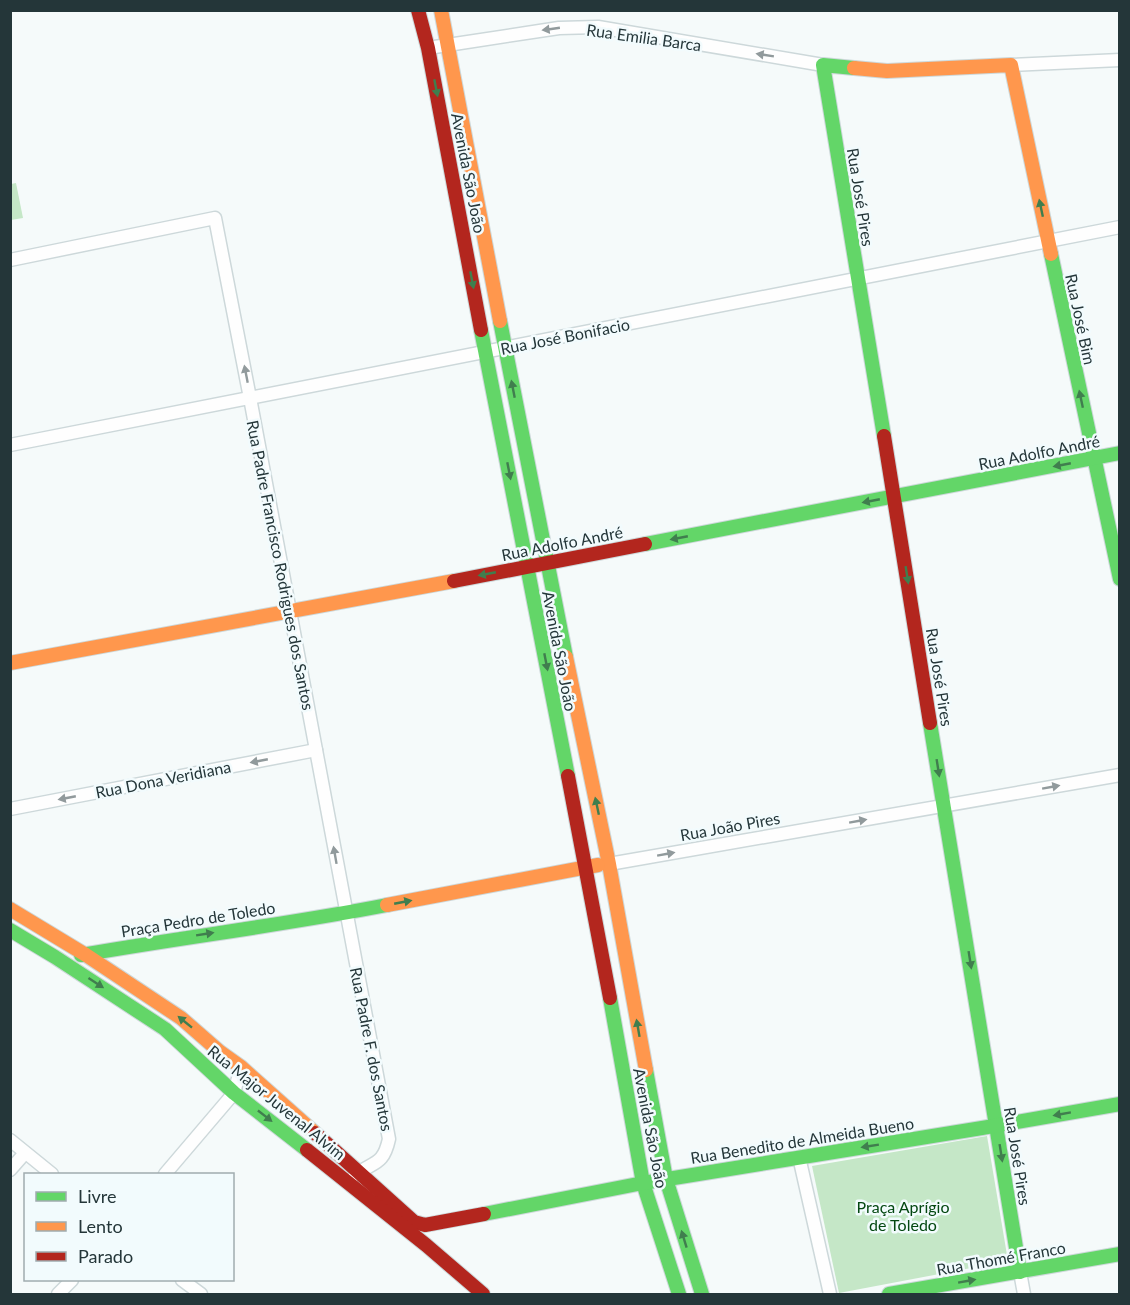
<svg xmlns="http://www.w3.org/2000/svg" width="1130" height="1305" font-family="Lato,sans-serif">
<rect width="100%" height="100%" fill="#f5fafa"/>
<g fill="#c5e7c7">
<path d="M16 183 23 218 11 220V184Z"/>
<path d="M987 1136 1008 1261 839 1293 812 1166Z"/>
</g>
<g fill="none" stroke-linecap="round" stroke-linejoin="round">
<defs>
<g id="street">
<path d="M428 48 559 28 598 27 823 65"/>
<path d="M1011 65 1120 60"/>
<path d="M10 260 215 218 250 398 389 1139C383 1166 374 1161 355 1175"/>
<path d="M10 445 1120 227"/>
<path d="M10 809 316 750"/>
<path d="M609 864 1120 775"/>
<path d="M10 1140 52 1174"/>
<path d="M799 1157 830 1294"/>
<path d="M10 1170 25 1153"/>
<path d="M165 1174 234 1093 241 1067"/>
<path d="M1020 1272 1024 1294"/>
<path d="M182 1280 201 1294"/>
<path d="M58 1294 72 1280"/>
</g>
<g id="fast">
<path d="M854 68 823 65 884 436"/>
<path d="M1051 254 1120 579"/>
<path d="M500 321 566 657"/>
<path d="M481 330 568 776"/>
<path d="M645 544 1120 453"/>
<path d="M930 723 1020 1272"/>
<path d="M10 930 55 957 165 1029 234 1093 307 1150"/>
<path d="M81 955C183 937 285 925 387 905"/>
<path d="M610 998 643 1183 679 1294"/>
<path d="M646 1070 666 1179 702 1294"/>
<path d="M484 1214 643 1183 982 1128 1120 1104"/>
<path d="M889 1294 1120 1254"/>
</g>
<g id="slow">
<path d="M441 10 500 321"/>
<path d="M854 68 887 71 1011 65 1051 254"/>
<path d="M566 657 609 864 646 1070"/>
<path d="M10 663 454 581"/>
<path d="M387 905 598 865"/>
<path d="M10 909 86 955 181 1018 220 1052 241 1067 315 1133"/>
</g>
<g id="jam">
<path d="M418 10 428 48 481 330"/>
<path d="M884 436 930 723"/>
<path d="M454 581 645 544"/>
<path d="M568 776 610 998"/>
<path d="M315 1133 414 1222 425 1225 484 1214"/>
<path d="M307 1150 426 1245 483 1294"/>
</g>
</defs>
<use href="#street" stroke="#cdd8da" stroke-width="15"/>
<use href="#fast" stroke="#cdd8da" stroke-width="16"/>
<use href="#slow" stroke="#cdd8da" stroke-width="16"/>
<use href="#jam" stroke="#cdd8da" stroke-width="16"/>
<use href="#street" stroke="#fefefe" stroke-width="12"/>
<use href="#fast" stroke="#63d668" stroke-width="14"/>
<use href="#slow" stroke="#ff974d" stroke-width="14"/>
<use href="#jam" stroke="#b3261e" stroke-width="14"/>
</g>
<defs><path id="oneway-solid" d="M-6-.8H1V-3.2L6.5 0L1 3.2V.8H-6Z" transform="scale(1.5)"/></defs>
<g fill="#919a9c">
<use href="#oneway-solid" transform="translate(551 29) rotate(172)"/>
<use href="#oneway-solid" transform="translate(765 55) rotate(-171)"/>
<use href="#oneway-solid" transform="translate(246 374) rotate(-101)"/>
<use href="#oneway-solid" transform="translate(259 761) rotate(169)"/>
<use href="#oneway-solid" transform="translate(1051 787) rotate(-10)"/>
<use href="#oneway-solid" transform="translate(67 798) rotate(169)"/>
<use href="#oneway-solid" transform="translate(858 821) rotate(-10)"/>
<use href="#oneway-solid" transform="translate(666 854) rotate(-10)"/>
<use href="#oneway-solid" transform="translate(335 855) rotate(-100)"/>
</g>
<g fill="#407e4e">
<use href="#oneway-solid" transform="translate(436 88) rotate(79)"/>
<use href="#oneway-solid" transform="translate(1041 208) rotate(-102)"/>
<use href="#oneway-solid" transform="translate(472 280) rotate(79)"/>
<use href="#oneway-solid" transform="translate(513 389) rotate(-101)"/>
<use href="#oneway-solid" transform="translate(1081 399) rotate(-102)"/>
<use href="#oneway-solid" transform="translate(1062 465) rotate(169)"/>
<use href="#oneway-solid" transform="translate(509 471) rotate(79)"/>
<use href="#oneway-solid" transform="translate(871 501) rotate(169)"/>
<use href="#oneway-solid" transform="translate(679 538) rotate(169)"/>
<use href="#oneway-solid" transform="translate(487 574) rotate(169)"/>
<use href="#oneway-solid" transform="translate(907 575) rotate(81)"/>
<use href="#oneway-solid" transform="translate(546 662) rotate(79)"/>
<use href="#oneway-solid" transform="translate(938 768) rotate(81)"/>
<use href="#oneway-solid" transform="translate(597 806) rotate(-102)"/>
<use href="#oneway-solid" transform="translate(403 902) rotate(-11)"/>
<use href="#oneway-solid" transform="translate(205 934) rotate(-9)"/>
<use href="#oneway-solid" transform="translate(970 960) rotate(81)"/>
<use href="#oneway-solid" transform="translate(96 983) rotate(33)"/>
<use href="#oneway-solid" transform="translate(185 1022) rotate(-141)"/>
<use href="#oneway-solid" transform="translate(638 1028) rotate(-100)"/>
<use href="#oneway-solid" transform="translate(1062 1114) rotate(170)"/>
<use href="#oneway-solid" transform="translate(265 1116) rotate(38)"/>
<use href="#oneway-solid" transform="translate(870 1146) rotate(171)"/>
<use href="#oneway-solid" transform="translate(1001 1153) rotate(81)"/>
<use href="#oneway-solid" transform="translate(684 1239) rotate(-107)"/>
<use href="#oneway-solid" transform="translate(967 1281) rotate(-10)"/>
</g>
<g text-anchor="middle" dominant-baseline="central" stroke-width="5" stroke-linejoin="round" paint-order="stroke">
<g font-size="16" fill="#243639" stroke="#f2fbfd">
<text transform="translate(644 37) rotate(8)">Rua Emilia Barca</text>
<text transform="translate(469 173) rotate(79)">Avenida São João</text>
<text transform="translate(861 197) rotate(81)">Rua José Pires</text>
<text transform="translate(1081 319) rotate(78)">Rua José Bim</text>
<text transform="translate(565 336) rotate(-11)">Rua José Bonifacio</text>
<text transform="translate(1039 452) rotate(-11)">Rua Adolfo André</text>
<text transform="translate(562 543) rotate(-11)">Rua Adolfo André</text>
<text transform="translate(281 565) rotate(79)">Rua Padre Francisco Rodrigues dos Santos</text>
<text transform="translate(560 651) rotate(79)">Avenida São João</text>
<text transform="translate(940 677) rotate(81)">Rua José Pires</text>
<text transform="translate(163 779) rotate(-11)">Rua Dona Veridiana</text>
<text transform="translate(730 826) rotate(-10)">Rua João Pires</text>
<text transform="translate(198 919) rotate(-9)">Praça Pedro de Toledo</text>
<text transform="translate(372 1049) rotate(79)">Rua Padre F. dos Santos</text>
<text transform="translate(277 1102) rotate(39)">Rua Major Juvenal Alvim</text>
<text transform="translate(651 1128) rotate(79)">Avenida São João</text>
<text transform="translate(802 1140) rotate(-9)">Rua Benedito de Almeida Bueno</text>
<text transform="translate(1018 1156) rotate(81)">Rua José Pires</text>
<text transform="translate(1001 1258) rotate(-10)">Rua Thomé Franco</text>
</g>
<g font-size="16" fill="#044811" stroke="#f2fbfd">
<text x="903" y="1206">Praça Aprígio<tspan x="903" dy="18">de Toledo</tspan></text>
</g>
</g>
<rect width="1130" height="1305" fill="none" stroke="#243639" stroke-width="24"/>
<rect x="24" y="1173" width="210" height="108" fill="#f2fbfd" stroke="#a0acaf" stroke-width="1.5"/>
<rect x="36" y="1192" width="30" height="9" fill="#63d668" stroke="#a0acaf" stroke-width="1.5"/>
<text x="78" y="1203" font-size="18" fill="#243639">Livre</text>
<rect x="36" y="1222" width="30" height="9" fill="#ff974d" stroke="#a0acaf" stroke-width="1.5"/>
<text x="78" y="1233" font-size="18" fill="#243639">Lento</text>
<rect x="36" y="1252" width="30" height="9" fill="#b3261e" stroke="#a0acaf" stroke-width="1.5"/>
<text x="78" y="1263" font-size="18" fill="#243639">Parado</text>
</svg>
